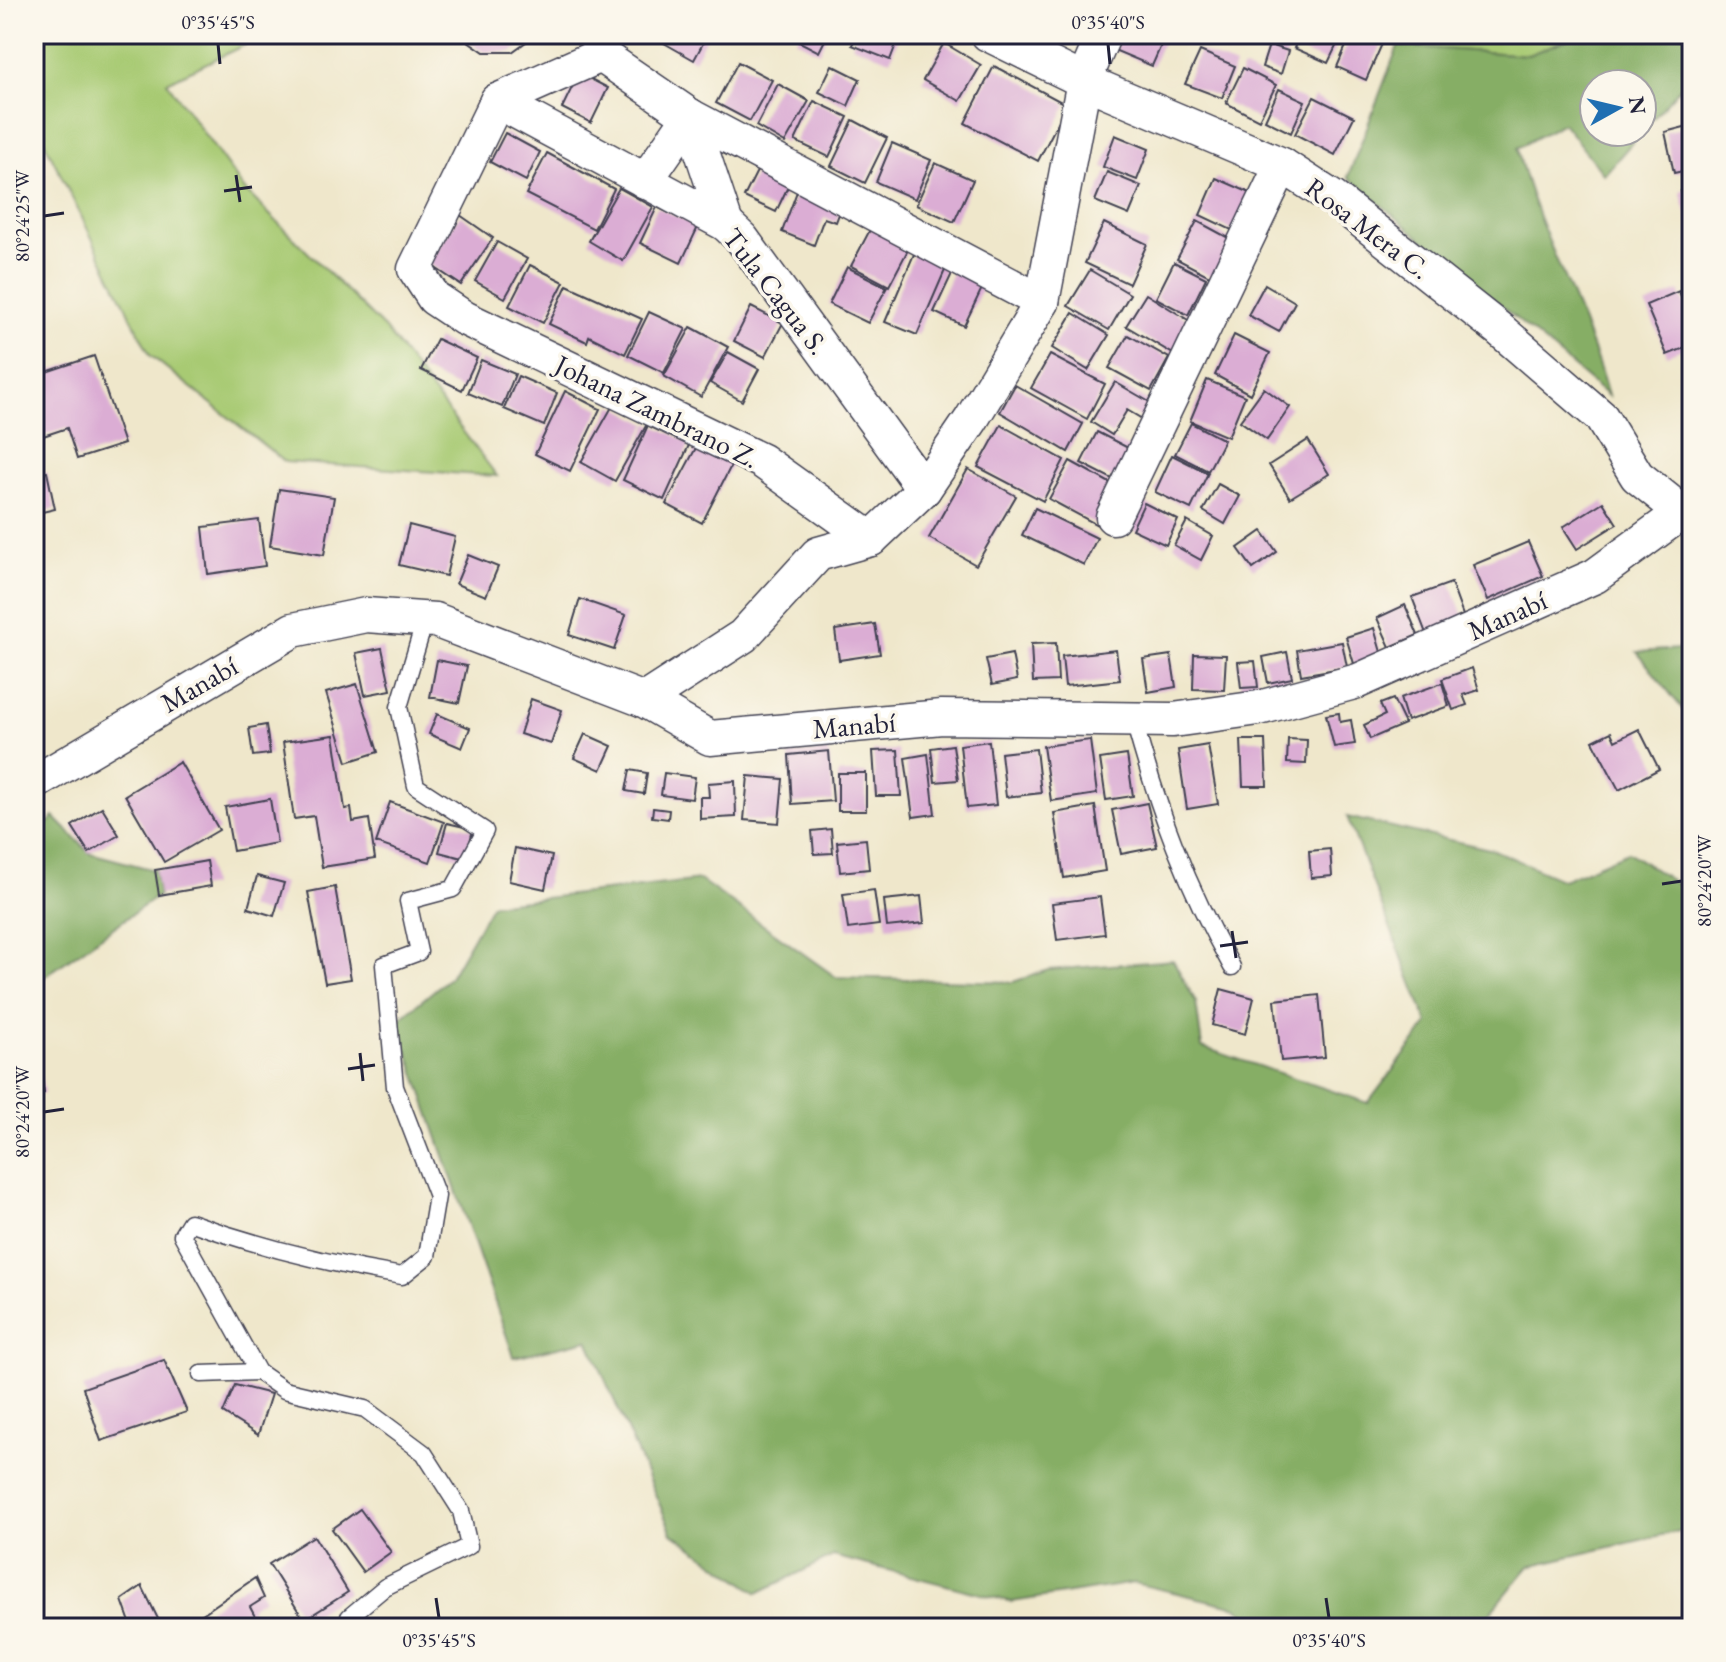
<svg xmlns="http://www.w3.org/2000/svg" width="1726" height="1662" font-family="'EB Garamond',serif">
<rect width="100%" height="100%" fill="#fbf7ec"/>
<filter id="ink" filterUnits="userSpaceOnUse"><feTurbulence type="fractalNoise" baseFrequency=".0125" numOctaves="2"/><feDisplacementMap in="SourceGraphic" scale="16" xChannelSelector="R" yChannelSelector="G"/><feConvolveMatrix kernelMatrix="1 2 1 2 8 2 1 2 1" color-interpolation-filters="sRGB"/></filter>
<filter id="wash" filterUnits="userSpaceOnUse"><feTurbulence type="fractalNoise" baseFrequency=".006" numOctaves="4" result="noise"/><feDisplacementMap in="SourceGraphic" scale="32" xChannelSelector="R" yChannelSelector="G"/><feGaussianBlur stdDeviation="1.8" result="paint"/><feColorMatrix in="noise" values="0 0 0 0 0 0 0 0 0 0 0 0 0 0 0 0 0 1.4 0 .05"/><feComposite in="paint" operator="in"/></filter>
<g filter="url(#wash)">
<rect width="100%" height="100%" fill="#efe7cb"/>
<g fill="#a8ca73" stroke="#657657" stroke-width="2">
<path d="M34 34H248L249 43 167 82 244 189 385 329 497 476 285 462 150 355 34 121Z"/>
<path d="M1385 34H1581L1528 55 1398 46Z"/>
</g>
<g fill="#86ae65" stroke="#546850" stroke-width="2" fill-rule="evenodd">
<path d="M1581 34H1692V74L1604 175 1563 123 1517 148C1538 234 1585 310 1608 396L1348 177 1398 46 1528 55ZM1594 84H1642V132H1594Z"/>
<path d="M1692 648V721L1637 652Z"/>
<path d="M54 817 90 853 155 870 159 895 34 984V835Z"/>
<path d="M1347 817 1494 850 1563 880 1628 852 1692 894V1528L1529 1566 1478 1628H1264L1237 1607 1134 1583 1012 1602 833 1556 758 1593 672 1533 588 1340 514 1357 397 1021 450 977 492 904 700 880 836 977 1013 982 1048 970 1173 960 1196 1002 1202 1047 1368 1103 1428 1024Z"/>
</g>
<g id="blocks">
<g fill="#dbadd4">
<path d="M458 34H537L512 52H484Z"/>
<path d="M660 34H708L694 60 657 39Z"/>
<path d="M799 34H828L819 52 796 40Z"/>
<path d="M857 34H900L890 60 852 45Z"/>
<path d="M1121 34H1166L1152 66 1114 50Z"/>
<path d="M1300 34H1342L1328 63 1294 48Z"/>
<path d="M1351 34H1361L1382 44 1366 80 1337 67Z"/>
<path d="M944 43 981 65 960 101 923 80Z"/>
<path d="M1269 45 1288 51 1281 74 1262 67Z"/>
<path d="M1200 51 1235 66 1222 98 1185 84Z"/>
<path d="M738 62 772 80 750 121 716 103Z"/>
<path d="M832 65 860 79 848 106 819 92Z"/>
<path d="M994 66 1067 105 1038 161 965 123Z"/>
<path d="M1243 68 1276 85 1259 120 1226 103Z"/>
<path d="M579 73 608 88 591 123 562 108Z"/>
<path d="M778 84 809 101 785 143 756 126Z"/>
<path d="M1279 89 1305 101 1291 133 1265 120Z"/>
<path d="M1314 97 1354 117 1335 155 1295 134Z"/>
<path d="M814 101 848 117 829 157 795 141Z"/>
<path d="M853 120 887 138 865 183 831 166Z"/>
<path d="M1692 125V169L1674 173 1665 132Z"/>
<path d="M505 133 540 152 526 181 490 162Z"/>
<path d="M1115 135 1149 149 1137 180 1103 167Z"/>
<path d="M892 143 931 160 915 199 876 182Z"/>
<path d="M547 153 614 189 594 229 526 194Z"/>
<path d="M935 163 973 180 954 222 916 205Z"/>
<path d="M760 165 791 180 776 212 744 197Z"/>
<path d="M1107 172 1141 186 1129 215 1095 201Z"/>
<path d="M1216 178 1255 195 1238 233 1200 215Z"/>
<path d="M799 186 843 203 836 222 824 218 814 245 782 232Z"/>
<path d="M1692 187V228H1691L1680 191Z"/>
<path d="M619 188 653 207 623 261 589 241Z"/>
<path d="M657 207 698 227 681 263 640 243Z"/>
<path d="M460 215 493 238 461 285 428 263Z"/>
<path d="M1197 221 1236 242 1217 280 1177 259Z"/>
<path d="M1104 223 1147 244 1129 284 1085 263Z"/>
<path d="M872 226 910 246 889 286 851 266Z"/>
<path d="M497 242 527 259 505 298 475 281Z"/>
<path d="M917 247 949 261 917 335 885 322Z"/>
<path d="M1174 262 1206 278 1188 315 1156 298Z"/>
<path d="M530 265 564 282 543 323 509 306Z"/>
<path d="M956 265 986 280 964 326 934 312Z"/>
<path d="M847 267 887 287 868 323 829 304Z"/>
<path d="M1090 270 1130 294 1109 330 1068 306Z"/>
<path d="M1265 284 1295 302 1279 332 1248 315Z"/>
<path d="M567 285 642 319 625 354 589 336 587 342 549 324Z"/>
<path d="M1679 291 1692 322V345L1667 355 1646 305Z"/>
<path d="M1146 294 1193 323 1175 355 1126 326Z"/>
<path d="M751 307 783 323 765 357 734 341Z"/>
<path d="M649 312 686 329 664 373 628 355Z"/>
<path d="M1073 313 1109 335 1088 370 1052 348Z"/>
<path d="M691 327 728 347 701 397 664 376Z"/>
<path d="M1128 335 1169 358 1151 391 1109 368Z"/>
<path d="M1234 335 1270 353 1250 394 1215 375Z"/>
<path d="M437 339 477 358 462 390 421 370Z"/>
<path d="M728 352 759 369 742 401 710 383Z"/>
<path d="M1050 355 1105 384 1087 419 1031 388Z"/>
<path d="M94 356 124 444 77 459 67 428 34 439V376Z"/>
<path d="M481 360 515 374 502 407 468 393Z"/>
<path d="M518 376 557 393 544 426 504 409Z"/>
<path d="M1207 380 1245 396 1228 437 1190 421Z"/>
<path d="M1115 382 1153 404 1144 420 1127 410 1112 435 1091 422Z"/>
<path d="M1015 385 1083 424 1068 452 1000 412Z"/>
<path d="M1264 388 1290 407 1267 440 1240 421Z"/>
<path d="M565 391 600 409 570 471 535 454Z"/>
<path d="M613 405 647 424 615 481 581 462Z"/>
<path d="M649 423 690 443 664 500 623 480Z"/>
<path d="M1191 423 1224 440 1208 471 1175 454Z"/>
<path d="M1001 425 1064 460 1043 501 978 467Z"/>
<path d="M1097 432 1136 452 1120 483 1081 463Z"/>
<path d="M1308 440 1329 474 1290 498 1269 465Z"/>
<path d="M698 444 733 462 702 523 666 504Z"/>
<path d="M1172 455 1208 473 1191 509 1155 492Z"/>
<path d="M1070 461 1119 488 1099 526 1049 499Z"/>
<path d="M968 469 1016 496 976 565 929 538Z"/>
<path d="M47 472 55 509 34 514V475Z"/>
<path d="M1218 484 1240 496 1225 524 1203 511Z"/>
<path d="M279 489 334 497 324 555 270 546Z"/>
<path d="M1603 502 1617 524 1577 549 1563 527Z"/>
<path d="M1144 503 1178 520 1166 545 1132 529Z"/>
<path d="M1035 508 1097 538 1084 565 1022 535Z"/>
<path d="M259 520 265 566 208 574 203 527Z"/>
<path d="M1187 521 1213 536 1201 560 1174 545Z"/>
<path d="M409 525 455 537 446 576 399 565Z"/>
<path d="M1262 531 1277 552 1253 569 1238 548Z"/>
<path d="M1528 542 1543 576 1488 600 1473 565Z"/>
<path d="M468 555 498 567 486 596 456 584Z"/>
<path d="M1451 583 1465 621 1427 636 1412 597Z"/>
<path d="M580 599 626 615 614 650 569 635Z"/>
<path d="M1405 605 1418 635 1390 647 1377 618Z"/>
<path d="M875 624 880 654 839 660 835 630Z"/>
<path d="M1374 628 1383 659 1355 667 1346 637Z"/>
<path d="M1342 642 1347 667 1301 675 1297 650Z"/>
<path d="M1056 643 1058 681 1033 682 1031 644Z"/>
<path d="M382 648 391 690 365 695 356 653Z"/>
<path d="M1116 650 1120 680 1065 686 1062 656Z"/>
<path d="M1287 652 1292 678 1268 683 1263 657Z"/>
<path d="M1012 654 1017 680 992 685 986 659Z"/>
<path d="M1194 654 1226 655 1224 690 1193 689Z"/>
<path d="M1171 655 1176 687 1148 692 1143 659Z"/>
<path d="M437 660 467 666 459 703 430 697Z"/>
<path d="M1255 661 1258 687 1241 688 1238 662Z"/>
<path d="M1472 668 1479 690 1463 695 1467 705 1453 710 1442 679Z"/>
<path d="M1442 683 1449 706 1407 721 1400 698Z"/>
<path d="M357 684 378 752 347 762 326 693Z"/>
<path d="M531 699 562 710 551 744 520 734Z"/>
<path d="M1393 699 1405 724 1370 739 1364 725 1385 715 1380 704Z"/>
<path d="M1339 713 1340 722 1351 720 1355 744 1334 747 1326 715Z"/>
<path d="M437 714 470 728 462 748 429 734Z"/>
<path d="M266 725 270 754 253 756 249 728Z"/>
<path d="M1639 729 1659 769 1619 790 1593 741 1611 732 1615 741Z"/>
<path d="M585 734 612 746 601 770 574 758Z"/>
<path d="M334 735 345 809 351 808 353 822 369 819 375 859 322 867 314 816 294 819 283 742Z"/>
<path d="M1288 739 1307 740 1306 764 1287 763Z"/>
<path d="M1090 740 1097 794 1051 801 1043 746Z"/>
<path d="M1241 740H1265L1267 786H1243Z"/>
<path d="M989 741 996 805 967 808 960 745Z"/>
<path d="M953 745 958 780 935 782 931 748Z"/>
<path d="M1208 745 1218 804 1187 809 1178 750Z"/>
<path d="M1036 749 1041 793 1006 797 1001 753Z"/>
<path d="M898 750 901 796H876L873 751Z"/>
<path d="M829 751 833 801 792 804 789 755Z"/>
<path d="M928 754 935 814 913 817 905 758Z"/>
<path d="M1127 755 1133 796 1106 800 1100 759Z"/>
<path d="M180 762 219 830 164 862 125 795Z"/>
<path d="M630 770 647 773 644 794 626 791Z"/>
<path d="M664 773 695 777 692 799 661 795Z"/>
<rect x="838" y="773" width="28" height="38"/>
<path d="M748 776 783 779 779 823 744 820Z"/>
<path d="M735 781 736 817 700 819V797H709L708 783Z"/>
<path d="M270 799 277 843 233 851 225 807Z"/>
<path d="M390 802 444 822 430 862 376 843Z"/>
<path d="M1147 803 1157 847 1121 854 1112 810Z"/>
<path d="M1095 806 1105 871 1064 878 1054 813Z"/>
<path d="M102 807 119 835 89 853 72 826Z"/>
<path d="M653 808 669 810 668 819 652 817Z"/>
<path d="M447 823 473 829 466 859 439 852Z"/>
<path d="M831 829 833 853 814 854 812 831Z"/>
<path d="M866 839 869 869 840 872 837 842Z"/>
<path d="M515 848 552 856 545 889 509 881Z"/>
<path d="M1330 849 1332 876 1311 878 1309 851Z"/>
<path d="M207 861 211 886 159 895 155 870Z"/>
<path d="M257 876 284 883 274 916 248 908Z"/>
<path d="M335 887 351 979 325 983 308 892Z"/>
<path d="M874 890 879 925 848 929 843 894Z"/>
<path d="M921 896 924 923 887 927 884 900Z"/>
<path d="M1100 897 1105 934 1057 940 1052 903Z"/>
<path d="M1221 989 1254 998 1245 1034 1212 1025Z"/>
<path d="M1319 995 1325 1057 1281 1061 1275 1000Z"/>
<path d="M40 1070 44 1093 34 1094V1071Z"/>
<path d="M164 1360 187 1412 101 1441 83 1388Z"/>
<path d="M235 1385 271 1394 258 1435 223 1413Z"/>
<path d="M360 1509 391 1552 363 1572 332 1529Z"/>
<path d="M314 1536 348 1592 304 1620 269 1564Z"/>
<path d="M255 1578 264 1598 250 1607 261 1628H182Z"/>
<path d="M142 1586 160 1623 149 1628H132L122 1600Z"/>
</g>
</g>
</g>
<g filter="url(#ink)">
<use href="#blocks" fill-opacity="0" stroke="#414051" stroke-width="2"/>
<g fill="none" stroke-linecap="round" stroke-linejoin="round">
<defs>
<g id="lane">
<path d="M1134 721C1159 812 1186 885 1232 967"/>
<path d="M201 1374 258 1372"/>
<path d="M349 1617 385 1587 469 1546 461 1511 424 1453 365 1409 284 1390 258 1372 182 1235 190 1222C259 1247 329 1264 402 1276L427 1256 437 1196 395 1087 384 965 419 952 408 901 453 889 485 831 416 786 399 707 425 620"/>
</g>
<g id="street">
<path d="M988 34 1084 81 1282 165 1333 198 1499 329 1601 417 1637 476 1683 513"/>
<path d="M601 55 497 101 415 269 434 298 464 318 762 461 871 539"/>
<path d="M601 55 690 116 1042 302"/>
<path d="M497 101 726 224 742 239 924 489"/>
<path d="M690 116 726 224"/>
<path d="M645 181 690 116"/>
<path d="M1113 517 1282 165"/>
<path d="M644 700 743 636 818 554 871 539 924 489 971 420 1042 302 1084 81 1104 34"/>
<path d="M34 783 293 630 366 615 435 620 644 700 710 738 942 717 1173 720 1259 708 1358 681 1595 576 1692 505"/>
</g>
</defs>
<use href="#lane" stroke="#414051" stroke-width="19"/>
<use href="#street" stroke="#414051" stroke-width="37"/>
<use href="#lane" stroke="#fff" stroke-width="16"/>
<use href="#street" stroke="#fff" stroke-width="34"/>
</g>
</g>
<path fill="none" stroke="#22223b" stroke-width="3" d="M218 44 220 64M1108 44 1110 64M236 175 240 202M224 191 252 187M44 216 64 213M1662 884 1682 881M1232 931 1236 958M1220 946 1248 942M360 1053 363 1081M348 1069 375 1065M44 1112 64 1109M436 1598 439 1618M1326 1598 1329 1618"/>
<g text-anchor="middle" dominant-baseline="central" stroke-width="7" stroke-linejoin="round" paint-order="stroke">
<g font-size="28" fill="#22223b" stroke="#fbf7ec">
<text transform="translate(1368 228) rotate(37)">Rosa Mera C.</text>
<text transform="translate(776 291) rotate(52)">Tula Cagua S.</text>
<text transform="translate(657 411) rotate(26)">Johana Zambrano Z.</text>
<text transform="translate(1507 615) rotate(-24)">Manabí</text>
<text transform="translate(199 684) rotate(-30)">Manabí</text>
<text transform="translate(854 725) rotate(-5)">Manabí</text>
</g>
</g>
<rect width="1726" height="1662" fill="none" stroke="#fbf7ec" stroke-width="88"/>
<g transform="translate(1618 108) rotate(82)"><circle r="38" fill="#fbf7ec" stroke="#a4a2a5" stroke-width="2"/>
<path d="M0-6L14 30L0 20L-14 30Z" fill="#1f6fb2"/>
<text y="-12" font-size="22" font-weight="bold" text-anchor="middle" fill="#22223b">N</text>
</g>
<rect x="44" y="44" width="1638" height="1574" fill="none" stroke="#22223b" stroke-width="3"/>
<g font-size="20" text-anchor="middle" fill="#22223b">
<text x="218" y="29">0°35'45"S</text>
<text x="1108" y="29">0°35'40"S</text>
<text transform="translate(22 216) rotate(-90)" y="7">80°24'25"W</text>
<text transform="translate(1704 881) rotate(-90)" y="7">80°24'20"W</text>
<text transform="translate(22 1112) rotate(-90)" y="7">80°24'20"W</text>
<text x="439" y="1647">0°35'45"S</text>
<text x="1329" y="1647">0°35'40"S</text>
</g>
</svg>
